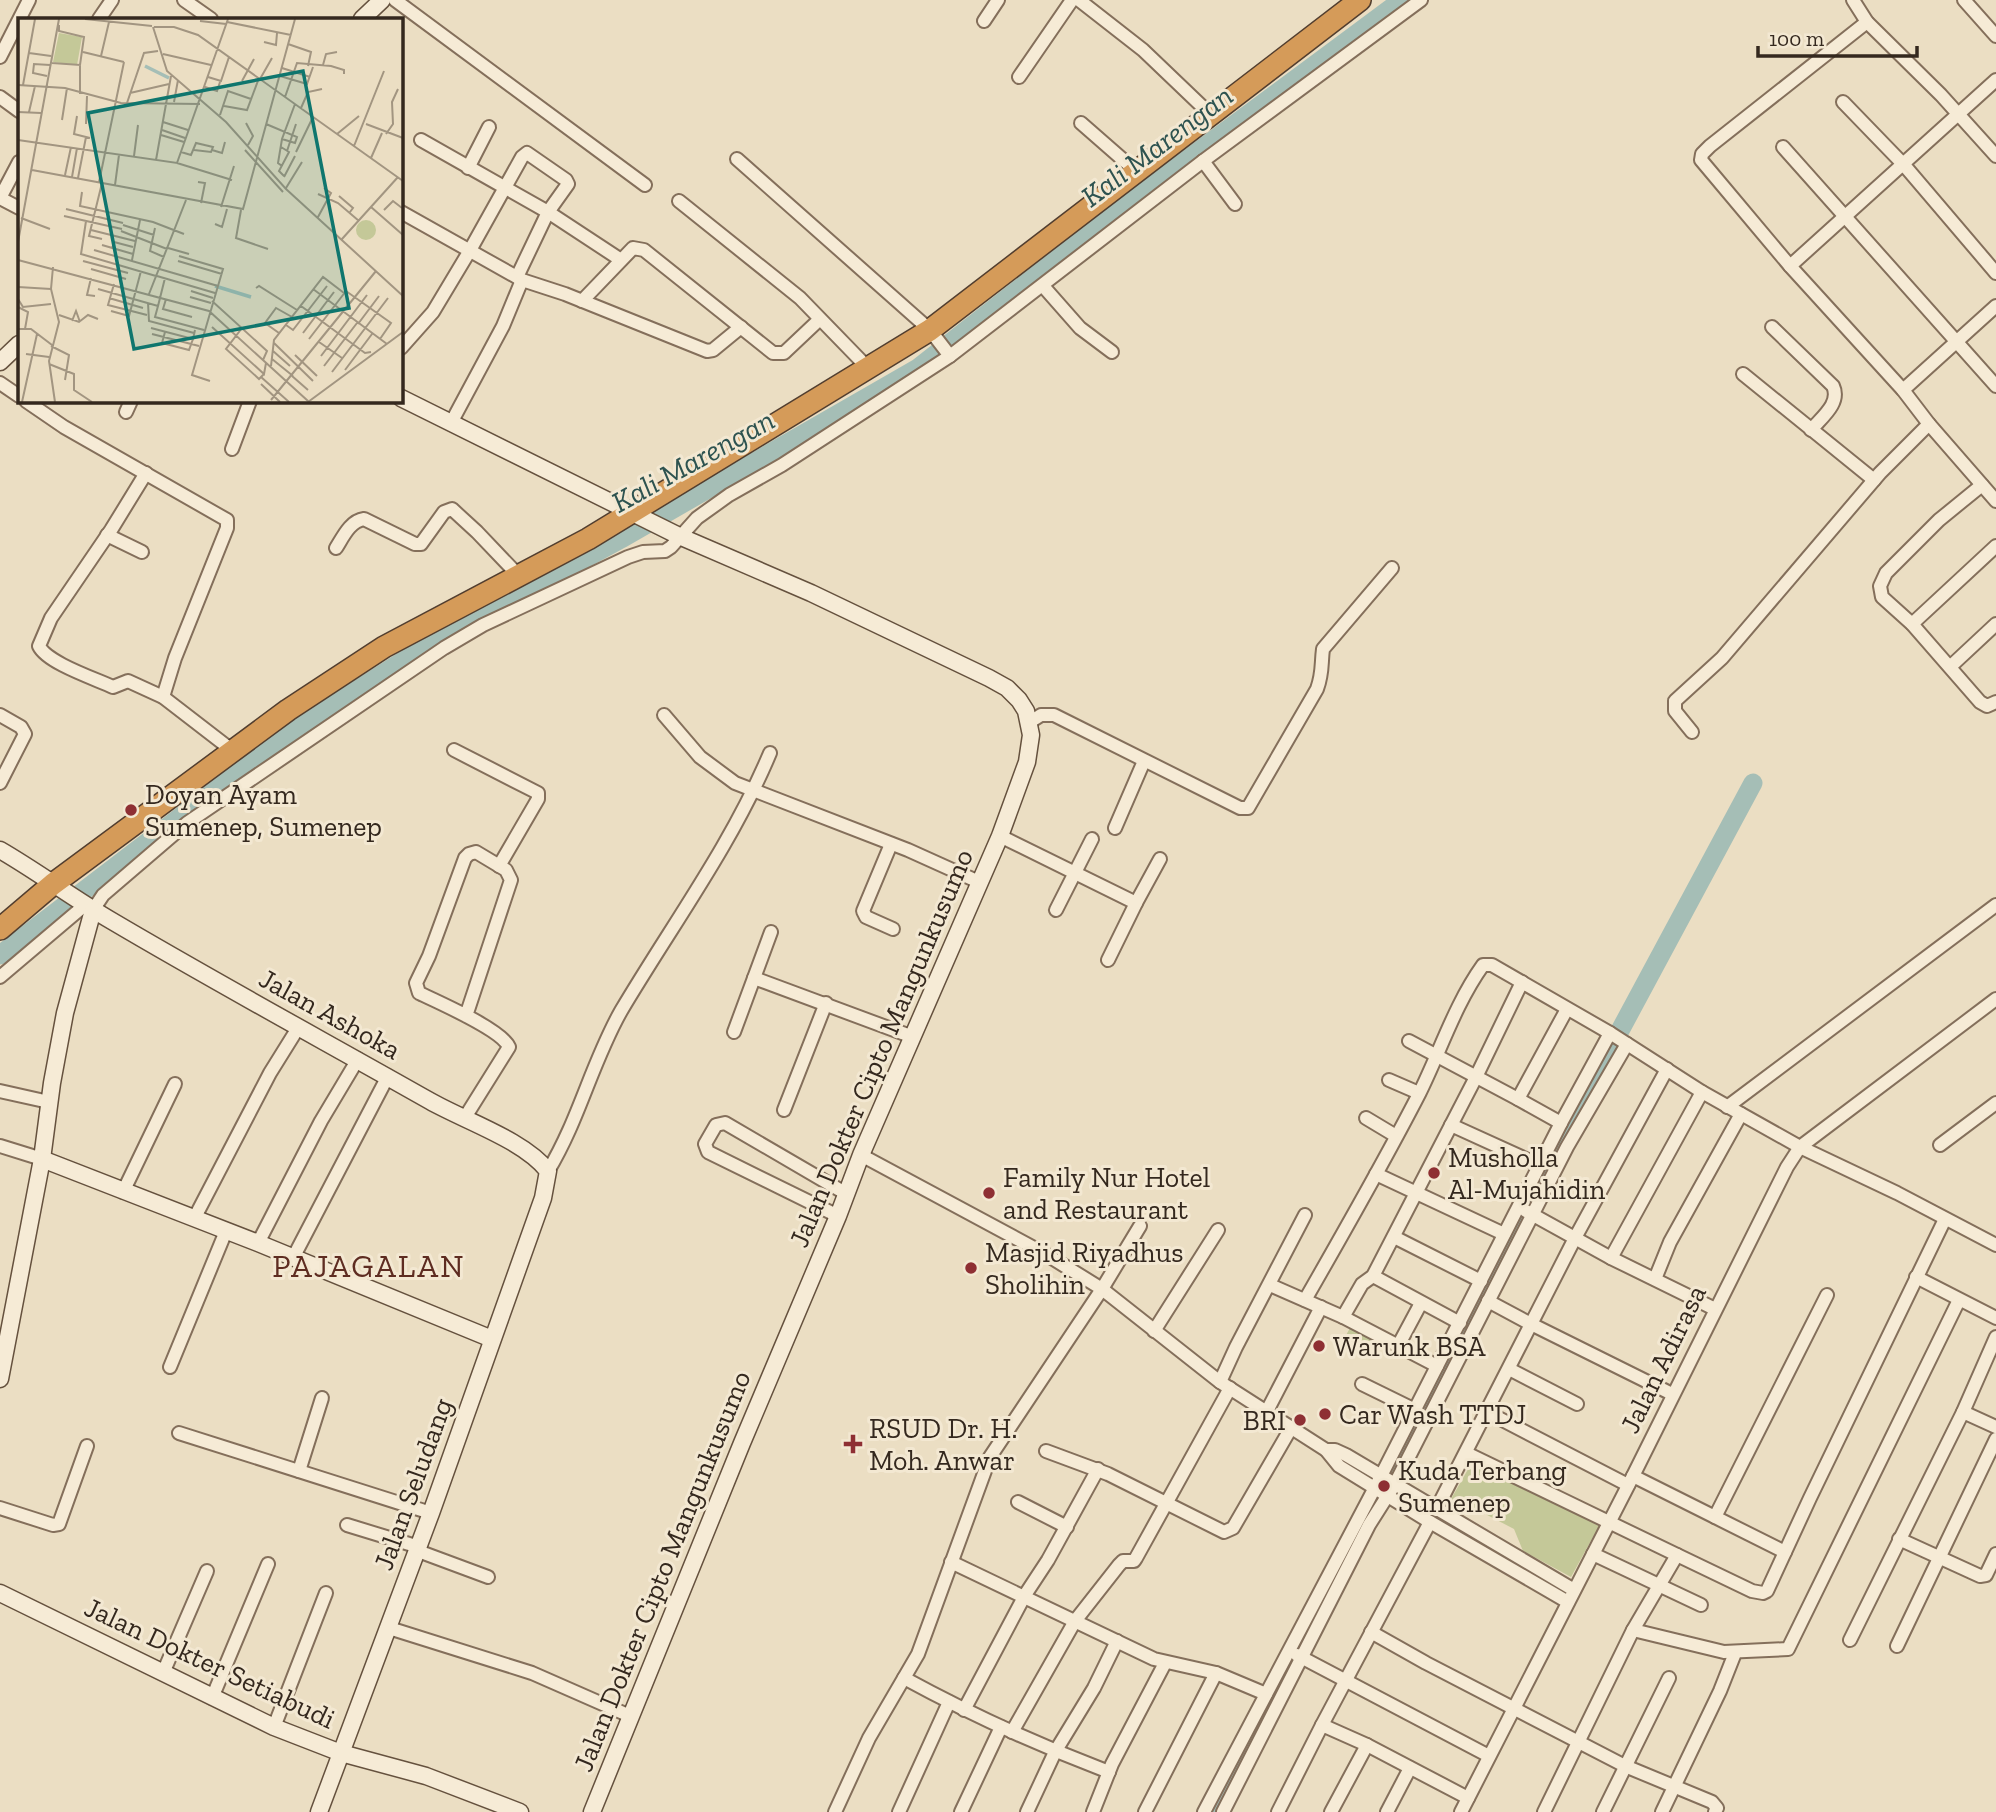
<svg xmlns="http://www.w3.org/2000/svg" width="1996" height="1812" font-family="'Zilla Slab',serif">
<rect width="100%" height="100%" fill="#ebdec3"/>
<g fill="#c4c898">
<path d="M1351 1326 1374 1338 1366 1353 1343 1341Z"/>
<path d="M1471 1464 1534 1492 1599 1526 1571 1577 1523 1551 1514 1529 1466 1504 1457 1512 1447 1506Z"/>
</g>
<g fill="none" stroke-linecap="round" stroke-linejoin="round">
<g stroke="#a5beb6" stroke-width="19">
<path d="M0 955 295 729 436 640 621 539 918 368 1126 205 1402 0"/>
<path d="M1391 1475 1529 1200 1753 783"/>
<path d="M1362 1529 1378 1497"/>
<path d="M1213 1812 1281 1686"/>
</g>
<defs>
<g id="street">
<path d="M184 0 211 19"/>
<path d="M395 0 645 185"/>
<path d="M1079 0 1143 50 1211 115"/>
<path d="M1853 0 1867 22 1941 95 1996 156"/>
<path d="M1964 0 1996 36"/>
<path d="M99 19 112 0"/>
<path d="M984 21 998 0"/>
<path d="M1867 22 1710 146 1702 154 1701 160 1790 266 1903 390 1929 424 1996 501"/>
<path d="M0 57 29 0"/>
<path d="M1019 77 1072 0"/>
<path d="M0 97 19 111"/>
<path d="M1843 102 1904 165 1996 273"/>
<path d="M1081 123 1137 172"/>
<path d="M421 140 548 212 621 260"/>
<path d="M1783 147 1996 386"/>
<path d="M737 159 930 330 950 356"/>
<path d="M1203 161 1235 204"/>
<path d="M468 168 489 127"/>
<path d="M0 198 19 162"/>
<path d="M0 198 19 208"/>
<path d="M679 201 800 298 868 368"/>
<path d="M401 212 522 280 565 294 707 351 713 350 741 327"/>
<path d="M1790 266 1996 80"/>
<path d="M1043 286 1080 328 1112 352"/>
<path d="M582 301 633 248 644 250 773 353H784L820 319"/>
<path d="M1772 327 1833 386C1841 403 1822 417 1811 430"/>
<path d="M401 348 433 312 469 252 522 157 527 153 566 180 568 184 548 212 517 277"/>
<path d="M1743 374 1874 480"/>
<path d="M0 383 19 396"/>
<path d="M1903 390 1996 306"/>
<path d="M26 401 64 427 227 520V528L175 658 163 697"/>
<path d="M126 412 131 401"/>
<path d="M451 423 503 326 522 280"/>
<path d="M232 449 250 401"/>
<path d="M146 473 111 530 51 618 39 646C47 663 96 679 113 687L128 681 163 697 233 751"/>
<path d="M1982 485 1939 520 1886 573 1880 586 1882 597 1912 624 1980 702 1987 706 1996 702"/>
<path d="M107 535 142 552"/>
<path d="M336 548C343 537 350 521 364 519L415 544H421L444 512 452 509 477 532 519 576"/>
<path d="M1912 624 1996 546"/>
<path d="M1951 666 1996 624"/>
<path d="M0 715 21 727 25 734 0 783"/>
<path d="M664 715 700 757 735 783 908 850 979 882"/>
<path d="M1030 722 1041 715H1054L1240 808H1248L1317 689C1323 673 1321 664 1323 649L1392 568"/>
<path d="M1692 732 1675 711V701L1722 658 1880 473 1929 424"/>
<path d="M454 750 538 793V799L499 866"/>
<path d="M1115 828 1144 761"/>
<path d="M1000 836 1136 903 1108 960"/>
<path d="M891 844 863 911 866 917 893 929"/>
<path d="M1136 903 1160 859"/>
<path d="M93 910 103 895 187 823 444 648 483 625 628 557 643 552 665 551 671 547 697 518 729 495 782 465 950 356 1203 161 1421 0"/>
<path d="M1056 910 1092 839"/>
<path d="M0 977 85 905"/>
<path d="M754 978 771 932"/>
<path d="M734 1032 754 978 913 1037"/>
<path d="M1409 1041 1518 1099"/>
<path d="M1389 1080 1419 1093"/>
<path d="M0 1091 49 1102"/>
<path d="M1727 1107 1996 905"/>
<path d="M784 1110 826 1003"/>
<path d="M1366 1118 1396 1136"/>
<path d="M464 1119 509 1047C502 1030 438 1002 419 993L416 983 429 956 465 858 469 854 476 852 506 870 511 880 466 1016"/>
<path d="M1561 1123 1518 1099 1567 1009"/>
<path d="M1451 1125 1539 1165"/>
<path d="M1940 1145 1996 1103"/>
<path d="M0 1146 42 1159"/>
<path d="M861 1155 1047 1255 1102 1289 1220 1382 1326 1450 1339 1466 1430 1522 1568 1602"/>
<path d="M548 1171C579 1120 592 1062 621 1011 672 925 731 846 770 753"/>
<path d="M1376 1174 1504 1234"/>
<path d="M123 1192 175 1084"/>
<path d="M1526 1211 1611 1258 1715 1309"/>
<path d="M838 1216 708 1152 705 1144 716 1125 725 1123 845 1193"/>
<path d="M194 1219 270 1073 298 1028"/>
<path d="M1394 1237 1481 1281"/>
<path d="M258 1243 321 1121 358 1059"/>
<path d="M293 1258 388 1076"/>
<path d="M1611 1258 1702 1092"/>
<path d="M1373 1276 1460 1323"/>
<path d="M1916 1277 1996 1318"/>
<path d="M1655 1279 1670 1242 1741 1114"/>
<path d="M1270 1285 1343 1317 1437 1366"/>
<path d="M1305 1300C1344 1232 1383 1164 1419 1094 1440 1052 1455 1004 1483 965H1492L1610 1033"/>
<path d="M1488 1301 1531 1324 1672 1394"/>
<path d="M1343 1317 1362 1284 1373 1276 1476 1077 1522 982"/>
<path d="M1154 1331 1218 1230"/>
<path d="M1398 1346 1421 1303"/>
<path d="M170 1367 226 1231"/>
<path d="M1509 1369 1577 1404"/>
<path d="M1220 1382 1236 1347 1305 1215"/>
<path d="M1362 1384 1415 1410"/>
<path d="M1267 1411 1321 1307"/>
<path d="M1487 1412 1628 1485"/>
<path d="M1963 1412 1996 1427"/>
<path d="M179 1433 431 1513"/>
<path d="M1326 1450H1335L1346 1455 1574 1590"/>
<path d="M1046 1451 1108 1474 1224 1532 1233 1528 1291 1428"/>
<path d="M1466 1453 1677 1555 1633 1630 1544 1812"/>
<path d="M299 1471 322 1398"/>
<path d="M1633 1476 1715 1517 1827 1295"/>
<path d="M1018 1502 1067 1527"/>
<path d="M0 1508 53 1525 59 1524 87 1446"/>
<path d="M1436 1510 1575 1238 1667 1069"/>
<path d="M1715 1517 1785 1552"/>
<path d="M347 1525 419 1547"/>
<path d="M1899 1539 1980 1576 1986 1575 1996 1554"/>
<path d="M418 1551 488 1577"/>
<path d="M1593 1554 1701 1605"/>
<path d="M1677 1555 1752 1591 1763 1593 1767 1591 1810 1498 1945 1219"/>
<path d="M951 1562 1154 1659 1216 1673 1266 1694"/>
<path d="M389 1628 532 1673 630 1716"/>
<path d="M1633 1630 1724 1652 1788 1649 1959 1300"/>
<path d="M1371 1632 1426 1663 1625 1766 1712 1802 1717 1808 1715 1812"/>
<path d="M1850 1640 1963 1412 1996 1337"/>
<path d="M1897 1646 1996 1439"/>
<path d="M1297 1655 1489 1756"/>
<path d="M163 1673 207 1571"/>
<path d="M904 1678C970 1714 1038 1745 1109 1772"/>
<path d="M212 1698 268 1564"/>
<path d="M964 1710 1025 1595 1048 1560 1098 1469"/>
<path d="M1322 1725 1367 1745 1468 1798"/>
<path d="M274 1727 326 1593"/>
<path d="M1012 1732 1075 1621 1119 1565 1123 1561H1134L1136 1558 1230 1388"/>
<path d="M835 1812 869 1738 918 1654 990 1457 1102 1289 1140 1226"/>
<path d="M899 1812 949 1702"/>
<path d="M961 1812 1001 1727"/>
<path d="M1027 1812 1055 1752 1094 1688 1117 1641"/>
<path d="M1093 1812 1112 1764 1165 1663"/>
<path d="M1145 1812 1216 1673"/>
<path d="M1204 1812 1381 1476 1561 1123 1610 1033 1702 1092 1800 1147 1897 1193 1996 1245"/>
<path d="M1223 1812 1369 1525 1395 1484 1567 1147 1627 1044"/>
<path d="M1278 1812 1322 1725 1430 1522"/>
<path d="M1331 1812 1367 1745"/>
<path d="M1387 1812 1410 1768"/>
<path d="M1461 1812 1633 1476 1787 1167 1800 1147 1996 999"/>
<path d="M1603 1812 1669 1678"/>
<path d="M1662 1812 1720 1691 1735 1653"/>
</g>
<g id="secondary">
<path d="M362 19 382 0"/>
<path d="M0 362 19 344"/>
<path d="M401 398 679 536 811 593 989 678 1007 688 1019 700 1026 711 1031 735 1027 762 1000 836 861 1155 838 1216 742 1443 592 1812"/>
<path d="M0 850C38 872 74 899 112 921 217 983 324 1041 430 1101 465 1121 524 1140 548 1171L543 1198 431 1513 319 1812"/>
<path d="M42 1159 258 1243 492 1339"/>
<path d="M0 1379 42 1159 52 1083 65 1013 93 910"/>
<path d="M0 1593 274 1727 341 1753 426 1776 520 1812"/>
</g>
<path id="highway" d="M0 929 53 884 288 710 384 647 588 539 930 330 1360 0"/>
</defs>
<use href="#street" stroke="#846f5b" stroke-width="16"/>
<use href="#secondary" stroke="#65513e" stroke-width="19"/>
<use href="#highway" stroke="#523e2f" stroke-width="24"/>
<use href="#street" stroke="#f6ebd6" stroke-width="12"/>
<use href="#secondary" stroke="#f6ebd6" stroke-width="16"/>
<use href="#highway" stroke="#d59b59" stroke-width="21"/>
</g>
<g fill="#8e2f33" stroke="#f3e8d2" stroke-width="2.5">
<circle cx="131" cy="810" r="7"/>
<circle cx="1434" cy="1173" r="7"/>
<circle cx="989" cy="1193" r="7"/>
<circle cx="971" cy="1268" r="7"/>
<circle cx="1319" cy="1346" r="7"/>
<circle cx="1325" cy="1414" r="7"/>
<circle cx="1300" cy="1420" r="7"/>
<path d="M849.5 1433.5h7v7h7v7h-7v7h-7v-7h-7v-7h7z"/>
<circle cx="1384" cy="1486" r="7"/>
</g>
<g text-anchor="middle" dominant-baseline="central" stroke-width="6" stroke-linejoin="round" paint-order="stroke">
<g font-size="28" fill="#34281e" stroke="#f3e8d2" text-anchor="start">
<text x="145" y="794">Doyan Ayam<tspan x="145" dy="32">Sumenep, Sumenep</tspan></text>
<text x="1448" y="1157">Musholla<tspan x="1448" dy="32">Al-Mujahidin</tspan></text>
<text x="1003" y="1177">Family Nur Hotel<tspan x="1003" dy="32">and Restaurant</tspan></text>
<text x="985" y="1252">Masjid Riyadhus<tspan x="985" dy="32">Sholihin</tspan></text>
<text x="1333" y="1346">Warunk BSA</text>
<text x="1339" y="1414">Car Wash TTDJ</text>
<text x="1286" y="1420" text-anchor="end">BRI</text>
<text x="869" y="1428">RSUD Dr. H.<tspan x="869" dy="32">Moh. Anwar</tspan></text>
<text x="1398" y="1470">Kuda Terbang<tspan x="1398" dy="32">Sumenep</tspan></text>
</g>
<g font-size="28" fill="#34281e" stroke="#f3e8d2">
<text transform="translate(330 1014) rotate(29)">Jalan Ashoka</text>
<text transform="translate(881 1048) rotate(-67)">Jalan Dokter Cipto Mangunkusumo</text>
<text transform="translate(1663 1359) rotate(-64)">Jalan Adirasa</text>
<text transform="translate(413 1484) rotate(-70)">Jalan Seludang</text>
<text transform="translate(662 1571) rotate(-68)">Jalan Dokter Cipto Mangunkusumo</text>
<text transform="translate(210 1663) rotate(25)">Jalan Dokter Setiabudi</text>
</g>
<g font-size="30" font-style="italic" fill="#2e5350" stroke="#f3e8d2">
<text transform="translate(1157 146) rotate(-37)">Kali Marengan</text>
<text transform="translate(693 461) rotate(-29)">Kali Marengan</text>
</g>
<g font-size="32" letter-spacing="2" fill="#5e2c21" stroke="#f3e8d2">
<text x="369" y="1266">PAJAGALAN</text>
</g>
</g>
<g transform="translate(18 18)">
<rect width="385" height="385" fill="#ebdec3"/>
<path d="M41 15 64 19 59 47 35 44ZM338 212a10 10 0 1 1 20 0a10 10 0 1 1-20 0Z" fill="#c4c898"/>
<path fill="none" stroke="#a5beb6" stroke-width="3.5" d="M127 48 151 60M197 268 233 279"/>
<path fill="none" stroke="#a29581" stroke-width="2" d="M67 1 134 8M182 3 208 6M209 4 273 17M135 9 149 53 208 104 268 171 385 278M136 9H156L180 17 385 163M246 24 258 27 259 15M270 26 293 34 290 48M65 34 106 44M11 35 33 38M145 36 193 47M83 38 91 4M34 45 62 47 66 19 41 13V7M305 47 308 36 319 34M264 50 292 59M29 58 15 55 16 46 32 47M262 58 289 66 295 49M190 59 203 63 211 39M242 61 254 40M224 63 236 41M0 67 47 70 103 85 182 86M5 67 17 1M187 69 199 73 202 64M112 75 151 66M62 76V48M267 79 279 45 313 48 326 52V56M156 84 160 62M109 85 126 35 140 33M206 88 229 92 241 60M283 90 290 74 304 71M0 94 23 95M11 94 17 68M202 97 210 73 233 81M59 98 56 116 72 120M44 102 49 70M145 104 170 112M228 105 235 118 230 127M68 106 69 78M248 106 279 119 277 125 264 121M348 106 385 120M144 112 167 120M319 116 341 98M368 116 375 106 374 84 380 71M143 117 166 124M0 122 159 145 210 1M336 128 366 53M263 129 271 134 261 153 266 158M194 132 204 135 207 124M227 132 265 174M269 133 278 106M163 134 173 137 178 125 195 129 193 134 176 132M278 134 295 99M116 138 120 107M353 140 364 115M138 142 153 58M159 145 214 162M264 148 260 145 264 121 277 86M14 152 225 191 277 1M47 157 53 129M54 159 59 130M266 159 277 138M60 160 68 119M81 164 106 44M180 164 187 165 183 185M97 167 101 137M268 170 284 144M64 174 62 188 135 204 166 216M300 176 320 185 341 203M321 178 335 190 332 194M203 189 216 148M353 189 385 217M48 191 105 205M223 192 218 220 250 231M366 192 375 183 384 190M46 198 104 211M300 199 313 175 306 170M3 200 32 211M68 203 63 236 138 258M197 206 204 209 209 191M105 207 136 217M137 210 132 233 146 239M73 212 117 223M103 213 149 231M84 221 71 218 84 165M324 221 380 159M0 224 41 1M84 227 115 236M150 230 171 236M94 231 96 224 115 229M76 232 200 268 174 357 192 363M161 238 205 251 200 268M0 242 191 293 290 383M114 242 122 202M65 243 110 255M160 243 204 256M35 249 33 271 41 304 31 343 37 384M73 251 108 261M139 258 197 275M73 260 69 277 77 278M96 266 90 287 129 297M0 269 33 271M238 270 241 268 279 292M80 271 140 288 147 260M295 271 369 326M173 273 195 280M131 276 168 182M172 279 193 285M91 280 125 290M0 281 5 289 33 286M148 281 145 291 174 299M194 283 249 333 245 342M130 285 131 303 176 315M140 288 137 299 186 312M283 288 347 335 353 334M0 289 10 294 7 311M93 293 111 298 123 253M41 297 61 304 70 297 80 301M54 303 58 293 62 304M340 306 361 278M268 307 275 312 309 268M194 309 246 356 248 345M133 310 175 321 177 312M224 310 208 331 241 361 246 356M0 311H13L34 327M147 314 144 325 171 332 175 321M261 315 247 305 258 290 274 299M285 315 316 274M134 316 181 328M291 321 328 273 373 305 362 321M301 324 324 340M256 325 295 363M33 328 51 337 47 362M255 333 272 348M8 336 31 339M277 337 299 358M303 338 349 277M254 341 275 358M31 346 56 356V372L74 384M253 348 256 322 305 259 326 275M306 348 339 305M327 352 354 316M314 354 370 280M274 358 290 372M243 359 271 384M243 366 262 384M253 382 358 253M4 384 19 316M290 384 385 314"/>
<path fill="#0f766e" fill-opacity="0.15" stroke="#0f766e" stroke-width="3.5" d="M285 53 331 290 116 331 70 95Z"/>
<rect width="385" height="385" fill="none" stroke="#34281e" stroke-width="3.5"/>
</g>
<path d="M1758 46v10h159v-10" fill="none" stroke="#34281e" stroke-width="3.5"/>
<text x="1769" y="46" font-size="21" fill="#34281e" stroke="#f3e8d2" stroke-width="5" paint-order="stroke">100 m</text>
</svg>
